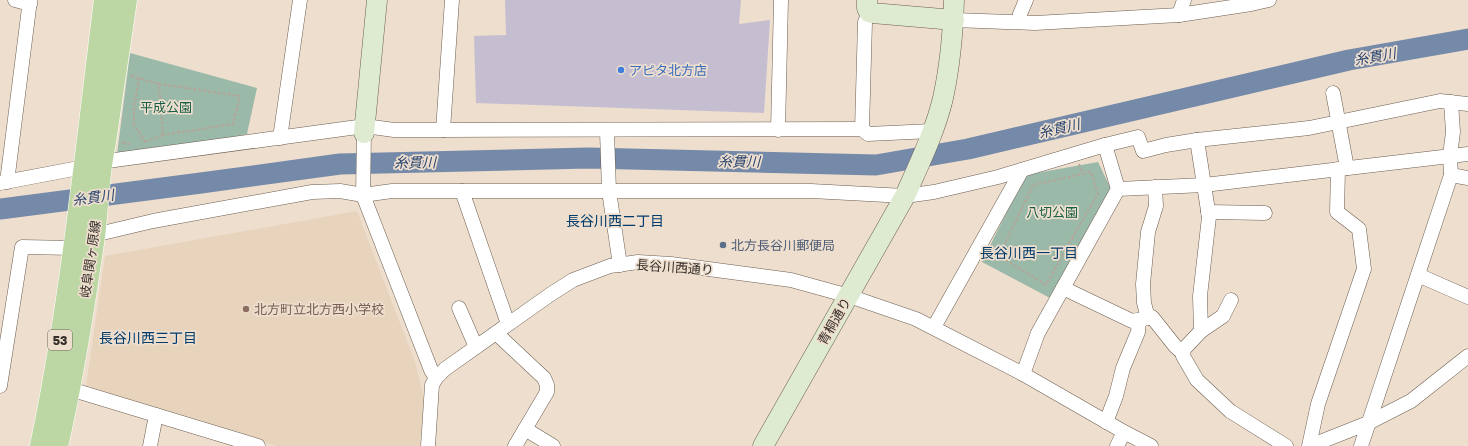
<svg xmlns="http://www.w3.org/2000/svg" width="1468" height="446" font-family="'Golos Text','Noto Sans JP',sans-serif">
<rect width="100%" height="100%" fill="#eedece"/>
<path fill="#e8d4bd" d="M357 211 415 362 424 398 420 446H277L86 386 105 256Z"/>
<g fill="#9bb9a9">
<path d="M130 53 257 88 247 134 116 162Z"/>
<path d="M1098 162 1112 191 1050 298 982 262 1025 175Z"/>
</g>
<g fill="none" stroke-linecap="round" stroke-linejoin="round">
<path stroke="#7589a9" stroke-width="21" d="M0 209 201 183 340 164 588 158 876 165 968 149 1349 60 1468 39"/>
</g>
<path fill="#c5bed1" d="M505 0H741L739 24 770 20 764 113 476 103 474 36 506 35Z"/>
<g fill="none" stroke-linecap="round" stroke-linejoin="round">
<defs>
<g id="street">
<path d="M15 0 30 4"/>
<path d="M1179 15 1184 0"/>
<path d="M954 20 1035 23 1179 15 1251 4 1269 0"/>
<path d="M1019 22 1020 14 1026 0"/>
<path d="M1333 93 1347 168"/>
<path d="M862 129 865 22 869 12"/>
<path d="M443 130 452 0"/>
<path d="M778 130 781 0"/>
<path d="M607 131 609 191 620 265"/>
<path d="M364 133 363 195 431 370 436 378 432 385 428 446"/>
<path d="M280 138 300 0"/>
<path d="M1197 140 1209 217 1200 296 1201 331"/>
<path d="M1451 175 1468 178"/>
<path d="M7 182 30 0"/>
<path d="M0 183 84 167 100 162 365 126 394 130H443L862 129 868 134 932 131"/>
<path d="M1118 189 1204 185 1468 154"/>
<path d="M462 191 508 324"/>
<path d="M1208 212 1265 213"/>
<path d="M94 235 153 221 312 192 340 191 363 195 392 191H811L905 196 934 192 998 177 1105 145 1138 137 1143 151 1166 145 1197 140 1309 128 1440 101 1468 104"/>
<path d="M1418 275 1468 297"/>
<path d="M1063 288 1132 321 1148 318 1144 303 1143 284 1148 232 1156 206 1155 187"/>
<path d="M1231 300 1223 316 1201 331 1184 349 1183 356 1197 380 1230 411 1286 446"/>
<path d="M459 308 476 347"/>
<path d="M1148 318 1152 317 1175 346 1183 353"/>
<path d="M934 327 1022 170"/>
<path d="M496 333 544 378 547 385V392L515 446"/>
<path d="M1023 374 1038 333 1118 189 1105 145"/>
<path d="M436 378 445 369 551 294 573 280 610 266 638 262 671 264 791 280 849 296 916 319 1023 374 1124 432 1151 446"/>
<path d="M0 386 22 247 74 248"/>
<path d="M70 389 258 446"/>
<path d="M1106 422 1116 396 1123 368 1138 332 1139 320"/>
<path d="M525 429 553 446"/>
<path d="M150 446 156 415"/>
<path d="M1117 446 1124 432"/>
<path d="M1309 446 1318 404 1364 269 1359 229 1337 212 1338 169"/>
<path d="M1310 446 1368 423 1411 401 1468 356"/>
<path d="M1361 446 1451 175 1450 155 1453 132 1451 102"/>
</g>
<g id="secondary">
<path d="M867 0V8L869 12 872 13 954 20"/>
<path d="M364 133 377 0"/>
<path d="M763 446 905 196C919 164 935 132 943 98 950 66 953 33 954 0"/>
</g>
<g id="primary">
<path d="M41 446C72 299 86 149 105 0"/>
<path d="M57 446C73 377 84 306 94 236 98 204 98 173 105 142L126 0"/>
</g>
</defs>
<use href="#street" stroke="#6c5e50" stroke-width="15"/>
<use href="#secondary" stroke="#6c5e50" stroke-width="21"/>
<use href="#primary" stroke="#fff" stroke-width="23"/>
<g stroke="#b3a699" stroke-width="2" stroke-dasharray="3 2" stroke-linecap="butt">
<path d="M131 76 159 84"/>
<path d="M139 78 134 108V125L145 142"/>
<path d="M145 142 163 135 159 84 240 96 233 124 163 135"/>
<path d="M122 143 131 144"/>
<path d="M1079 164 1083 174"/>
<path d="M1072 238 1098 194 1091 172 1033 185 999 256 1046 285 1072 238 1075 240"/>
</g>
<use href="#street" stroke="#fff" stroke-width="14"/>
<use href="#secondary" stroke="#deebd1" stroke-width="20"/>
<use href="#primary" stroke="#bcd7a3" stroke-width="22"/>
</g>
<circle fill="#3f7fe0" stroke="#eedece" stroke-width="1.5" cx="621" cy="70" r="4"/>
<circle fill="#5c6f8a" stroke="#eedece" stroke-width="1.5" cx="723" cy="245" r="4"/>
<circle fill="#8d6e63" stroke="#eedece" stroke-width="1.5" cx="246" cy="309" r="4"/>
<g text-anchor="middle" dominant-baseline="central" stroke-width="3.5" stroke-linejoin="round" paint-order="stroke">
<rect fill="#eedece" stroke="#6c645a" stroke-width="1" x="48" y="330" width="24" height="20" rx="3"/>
<g font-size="12" font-weight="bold" fill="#352f29">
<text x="60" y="340">53</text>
</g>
<g font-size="13" fill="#366cbe" stroke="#eedece" text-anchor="start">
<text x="629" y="70">アピタ北方店</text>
</g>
<g font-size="13" fill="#165f44" stroke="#eedece">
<text x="166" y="107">平成公園</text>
<text x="1052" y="212">八切公園</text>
</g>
<g font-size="13" fill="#4e5e75" stroke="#eedece" text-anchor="start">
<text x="731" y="245">北方長谷川郵便局</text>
</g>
<g font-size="13" fill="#352f29" stroke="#eedece">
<text transform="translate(90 259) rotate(-82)">岐阜関ヶ原線</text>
<text transform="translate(675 267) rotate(4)">長谷川西通り</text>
<text transform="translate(834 321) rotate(-60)">青桐通り</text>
</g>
<g font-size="13" fill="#785e54" stroke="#eedece" text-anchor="start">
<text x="254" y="309">北方町立北方西小学校</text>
</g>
<g font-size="14" font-style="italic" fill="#274470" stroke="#eedece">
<text transform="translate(1375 56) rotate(-10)">糸貫川</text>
<text transform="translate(1059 128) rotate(-13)">糸貫川</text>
<text transform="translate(739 161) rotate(1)">糸貫川</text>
<text transform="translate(415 162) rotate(-1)">糸貫川</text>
<text transform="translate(93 197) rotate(-8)">糸貫川</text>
</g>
<g font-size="14" fill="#003b6b" stroke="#eedece">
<text x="615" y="220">長谷川西二丁目</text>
<text x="1029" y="252">長谷川西一丁目</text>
<text x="148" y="337">長谷川西三丁目</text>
</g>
</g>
</svg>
